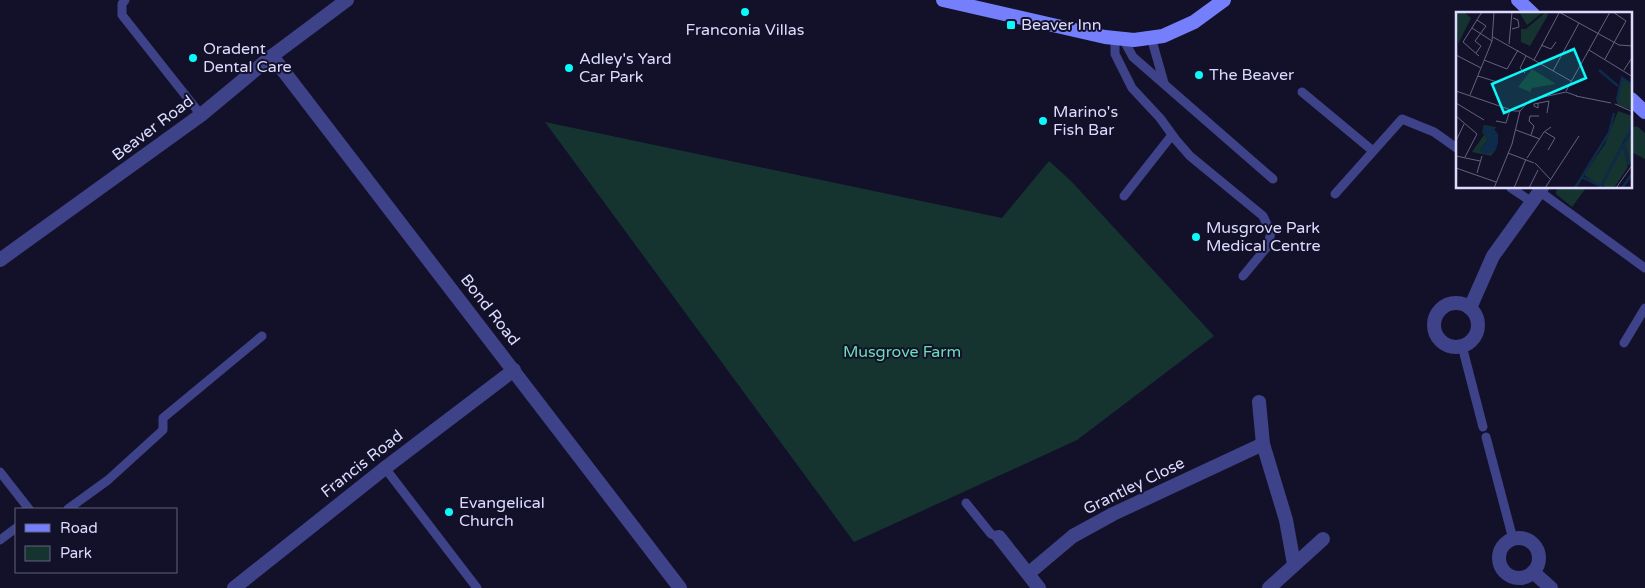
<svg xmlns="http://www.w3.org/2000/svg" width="1645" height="588" font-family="'Varela Round',sans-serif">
<rect width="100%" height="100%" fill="#13112a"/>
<g fill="#153430">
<path d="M545 122 1002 218 1049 161 1071 181 1214 336 1077 440 854 542Z"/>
<path d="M1631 126 1638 127 1645 133V159L1631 152Z"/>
<path d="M1557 188H1586L1572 207 1556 194Z"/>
</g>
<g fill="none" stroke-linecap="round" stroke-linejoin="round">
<g stroke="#3e4288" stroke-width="9">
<path d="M125 0 122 4V15L201 115"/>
<path d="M1151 37 1164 83"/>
<path d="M1115 38V54L1132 88 1160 118 1176 140 1190 156 1263 216 1271 233 1267 247 1243 276"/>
<path d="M1123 39 1133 57 1273 179"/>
<path d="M1302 92 1373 151"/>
<path d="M1511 188 1532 202"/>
<path d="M1539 191 1645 268"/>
<path d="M1335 194 1402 119 1434 132 1458 149"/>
<path d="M1124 196 1172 135"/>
<path d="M1624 343 1645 308"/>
<path d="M1462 346 1483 427"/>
<path d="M1486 437 1513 539"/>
<path d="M385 468 477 588"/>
<path d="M0 472 29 509"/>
<path d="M966 503 991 534 999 537"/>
<path d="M68 509 108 480 163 430V418L262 336"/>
<path d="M0 540 16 528"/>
</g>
<g stroke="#3e4288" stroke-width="14">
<path d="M272 56 680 588"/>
<path d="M0 260 201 115 272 56 347 0"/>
<circle cx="1456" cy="325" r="22"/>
<path d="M1470 308 1493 256 1542 188"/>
<path d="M1259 402 1263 444 1286 520 1294 564"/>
<path d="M999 537 1039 588"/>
<circle cx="1519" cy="558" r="20"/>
<path d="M1533 572 1551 588"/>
<path d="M1029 573 1073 536 1113 514 1263 444"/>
<path d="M234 588 385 468 514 370"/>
<path d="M1269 588 1323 539"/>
</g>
<g stroke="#757ffc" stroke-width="14">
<path d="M943 0 1105 37 1134 40 1163 36 1194 22 1224 0"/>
<path d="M1518 0 1533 14"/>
<path d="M1631 99 1645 112"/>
</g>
</g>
<g fill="#0cf9f9" stroke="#13112a" stroke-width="2">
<circle cx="745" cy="12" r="5"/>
<rect x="1006" y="20" width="10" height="10" rx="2.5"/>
<circle cx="193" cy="58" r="5"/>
<circle cx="569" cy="68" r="5"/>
<circle cx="1199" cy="75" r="5"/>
<circle cx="1043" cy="121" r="5"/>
<circle cx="1196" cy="237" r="5"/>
<circle cx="449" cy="512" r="5"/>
</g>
<g text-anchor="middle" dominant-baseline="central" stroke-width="4" stroke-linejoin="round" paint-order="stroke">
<g font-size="16" fill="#dcdbfe" stroke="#13112a" text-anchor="start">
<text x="1021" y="25">Beaver Inn</text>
<text x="745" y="30" text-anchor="middle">Franconia Villas</text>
<text x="203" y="49">Oradent<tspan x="203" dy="18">Dental Care</tspan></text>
<text x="579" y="59">Adley's Yard<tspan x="579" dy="18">Car Park</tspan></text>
<text x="1209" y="75">The Beaver</text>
<text x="1053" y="112">Marino's<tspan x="1053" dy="18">Fish Bar</tspan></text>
<text x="1206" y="228">Musgrove Park<tspan x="1206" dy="18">Medical Centre</tspan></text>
<text x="459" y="503">Evangelical<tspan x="459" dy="18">Church</tspan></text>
</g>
<g font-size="16" fill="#dcdbfe" stroke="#13112a">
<text transform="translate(153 128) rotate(-37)">Beaver Road</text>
<text transform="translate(490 310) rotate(52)">Bond Road</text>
<text transform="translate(362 464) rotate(-38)">Francis Road</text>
<text transform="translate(1134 486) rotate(-26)">Grantley Close</text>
</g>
<g font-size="16" fill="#67deb4" stroke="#13112a">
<text x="902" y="352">Musgrove Farm</text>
</g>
</g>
<g transform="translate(1456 12)">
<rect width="176" height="176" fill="#13112a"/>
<path d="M0 0H8L15 6 2 32ZM63 0H87L71 13ZM90 0 92 3 74 34 65 30V17H70ZM76 57 100 72 76 76 74 80 62 75ZM166 67 176 73V98L162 93 160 87ZM162 99 176 104 174 117 144 174 128 163 149 132ZM28 113 40 115 38 118 36 115H30L27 119 32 127 24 138 29 142 41 136 35 144 16 140 28 123 26 120ZM176 119V148L174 152 169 132ZM167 134 172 155 158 176H149L147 173Z" fill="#153430"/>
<path d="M30 115H36L42 122V131L39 139 28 142 24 138 32 127 27 119Z" fill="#0e2b4c"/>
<path fill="none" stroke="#0e2b4c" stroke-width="2.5" d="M143 58 162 74M161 88 166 66 177 73M173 153 168 134 177 109M126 165 145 174M119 176 153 121 158 101M144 176 168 131M166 176 177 161"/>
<path fill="none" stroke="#63627f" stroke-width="1" d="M103 0 163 33 177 34M16 16 36 29M56 17 63 15 62 8 57 6M37 25 115 69M53 32 56 0M85 33 95 37 100 30M133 38 177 65M20 41 25 34 19 29 30 14 21 8M0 43 25 56M23 44 7 30 26 0M149 47 170 9 157 0M28 48 51 57 62 38M78 48 103 1M168 58 177 44M97 59 123 11M69 61 64 56 70 44M22 64 41 70M0 79 58 99H64L74 88 110 80 121 84M110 79 154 0M14 83 36 29 38 0M120 84 155 91M0 91 28 108M82 91V96L78 94V92L93 89 91 101M159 92 177 100M0 104 21 122 9 145M40 109 50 111 54 98M60 118 84 127M89 120 99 126 92 138M75 123 78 114 73 109 74 104H83M0 129 8 112M52 141 78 151M0 144 24 149M71 146 88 120 95 115M79 151 95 168M0 156 40 170M21 161 26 144M38 176 56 132 64 99M58 176 70 147M73 176 82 158M89 176 123 124M160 176 177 152"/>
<path fill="#0cf9f9" fill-opacity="0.15" stroke="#0cf9f9" stroke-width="2.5" d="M118 37 130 66 48 101 36 72Z"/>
<rect width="176" height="176" fill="none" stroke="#dcdbfe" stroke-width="2.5"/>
</g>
<rect x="15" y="508" width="162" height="65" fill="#13112a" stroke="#63627f"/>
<rect x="25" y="524" width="25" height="8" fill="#757ffc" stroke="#63627f"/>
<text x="60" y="533" font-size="15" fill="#dcdbfe">Road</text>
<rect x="25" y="546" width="25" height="15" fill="#153430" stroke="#63627f"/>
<text x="60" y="558" font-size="15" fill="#dcdbfe">Park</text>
</svg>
